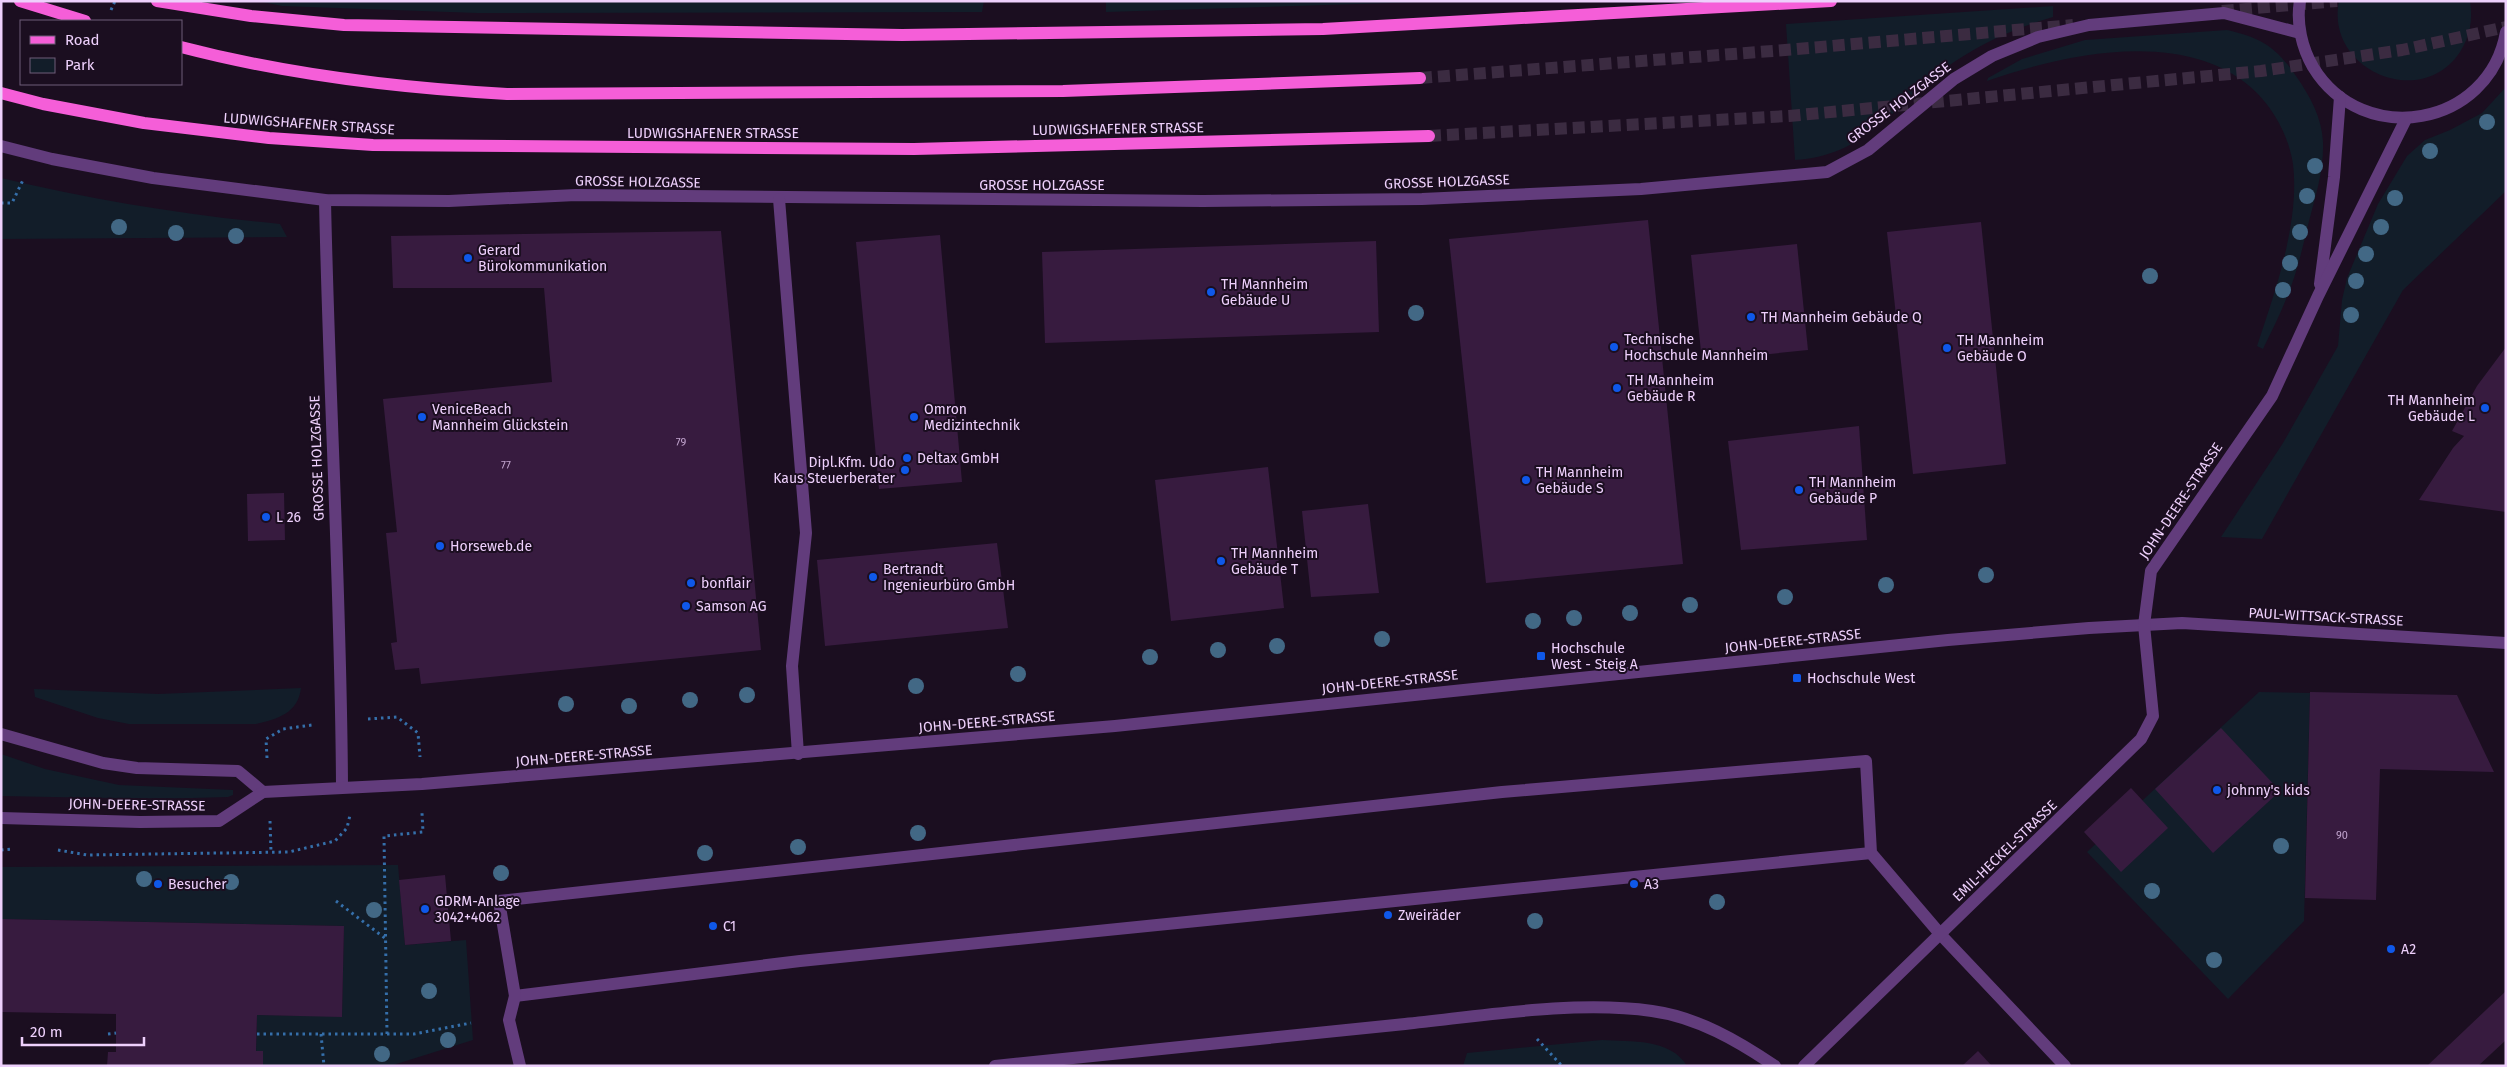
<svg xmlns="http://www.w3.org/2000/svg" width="2507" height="1067" font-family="'Fira Sans',sans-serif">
<rect width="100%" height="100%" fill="#1b0e20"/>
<g fill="#121d29">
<path d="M258 1H984L982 12 477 13 282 6Z"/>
<path d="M1106 1H1454L1106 12Z"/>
<path d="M2339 1H2470C2473 20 2470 36 2460 52 2421 111 2325 70 2339 1Z"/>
<path d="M2053 6V17C2014 28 1977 45 1944 69 1893 107 1865 156 1795 160L1786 24Z"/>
<path d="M2227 30C2262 38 2276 47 2296 76 2310 96 2322 118 2323 142 2324 169 2316 195 2309 221 2303 246 2297 273 2287 297 2280 315 2271 332 2263 349L2257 346C2275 292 2300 222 2293 164 2289 138 2276 113 2258 94 2191 26 2067 53 1987 81L1988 78 2022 59 2085 40Z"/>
<path d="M2506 87V191L2403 290 2262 539 2221 537 2283 443 2338 346 2342 300 2347 278 2378 204 2407 156 2425 140 2450 130 2482 113Z"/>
<path d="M1 178C93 200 186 215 280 224L287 237 1 239Z"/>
<path d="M301 688C298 713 278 719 256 724H129L98 718 35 697 34 689 158 694Z"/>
<path d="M2259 692 2310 693 2304 921 2228 999 2087 852Z"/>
<path d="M1 754 45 769 119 785 233 790V795L228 797C152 800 77 797 1 796Z"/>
<path d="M398 865 405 945 466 940 473 1040 390 1066H263V1051H256L257 1015 342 1016 344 926 1 919V867Z"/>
<path d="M1602 1040C1631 1042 1670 1038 1687 1066H1463L1467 1053Z"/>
</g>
<g fill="#371b3f">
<path d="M1648 220 1683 564 1486 583 1449 239Z"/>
<path d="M1981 222 2006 464 1913 474 1887 232Z"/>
<path d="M721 231 761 650 421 684 419 668 395 670 391 643 397 642 386 533 397 532 383 399 552 382 544 288H393L391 236Z"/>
<path d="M940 235 962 482 879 489 856 242Z"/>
<path d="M1376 241 1379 332 1045 343 1042 252Z"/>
<path d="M1797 244 1808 350 1702 361 1691 255Z"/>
<path d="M2506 347V512L2419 500 2453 448 2464 436 2452 431 2477 386Z"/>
<path d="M1859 426 1867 540 1741 550 1728 441Z"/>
<path d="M1268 467 1284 608 1171 621 1155 480Z"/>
<path d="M284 493 285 540 248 541 247 494Z"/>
<path d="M1368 504 1379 593 1311 597 1302 511Z"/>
<path d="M997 543 1008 628 825 646 817 560Z"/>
<path d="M2310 692 2457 695 2494 772 2380 769 2376 900 2305 898Z"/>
<path d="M2221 728 2280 791 2213 853 2155 789Z"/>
<path d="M2131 788 2168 828 2121 872 2084 832Z"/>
<path d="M445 875 451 941 405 945 399 880Z"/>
<path d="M1 919 344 926 342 1017 257 1015 256 1051H263V1066H107L108 1052H116V1014L1 1012Z"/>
<path d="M2506 991V1040L2478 1066H2427Z"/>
<path d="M1978 1051 1992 1066H1962Z"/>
</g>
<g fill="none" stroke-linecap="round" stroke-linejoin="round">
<g stroke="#3b2b41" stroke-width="12" stroke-dasharray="12 6" stroke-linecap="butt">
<path d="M2222 11 2337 1"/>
<path d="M1420 78 1785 50 2073 25"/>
<path d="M1429 136 1789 116 2261 71 2402 50 2506 27"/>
</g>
<g stroke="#356faa" stroke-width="3" stroke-dasharray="2.5 4" stroke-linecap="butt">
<path d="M111 10 115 1"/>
<path d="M1 203H12L23 180"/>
<path d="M368 719 397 717 418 733 420 757"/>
<path d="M267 758 266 739 283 729 312 725"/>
<path d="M270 821 271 852"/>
<path d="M1 850 13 849"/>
<path d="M58 850 87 855 289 852 335 841 347 828 350 815"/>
<path d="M336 901 386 939"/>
<path d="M108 1034 116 1033"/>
<path d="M257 1034H414L471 1023"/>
<path d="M321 1034 324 1066"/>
<path d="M387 1034 384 836 423 832 422 813"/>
<path d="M1537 1039 1562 1066"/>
</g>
<g stroke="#623c7c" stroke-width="12">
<path d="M2300 1C2296 23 2302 48 2313 67 2363 149 2489 127 2506 32"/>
<path d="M1 146 52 159 153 178 325 200 449 201 576 195 1203 201 1422 199 1641 189 1827 172 1868 150 1954 79 1992 56 2038 37 2089 25 2224 13 2300 33"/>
<path d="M779 199 806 533 792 666 798 754"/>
<path d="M325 200C329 396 341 591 342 787"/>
<path d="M2320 284 2334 177 2340 97"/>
<path d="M1 734 103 763 137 768 238 771 263 792"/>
<path d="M1 818 140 822 219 821 263 792 422 784 1115 726 1948 640 2089 628 2182 623 2506 643"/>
<path d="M515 996 800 961 1871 853"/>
<path d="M520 1066 509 1020 515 996 499 901 1502 792 1866 761 1871 853 1941 935 2065 1066"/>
<path d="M995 1066C1131 1052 1268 1038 1405 1024 1482 1016 1575 1000 1652 1011 1697 1017 1738 1041 1775 1066"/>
<path d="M1804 1066 2141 739 2153 716 2144 625 2151 571 2272 396 2318 296 2406 119"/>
</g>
<g stroke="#f55ed8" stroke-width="12">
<path d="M20 1 85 21"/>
<path d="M157 1 251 16 344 25 902 35 1323 29 1831 1"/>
<path d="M181 47C288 75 397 88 507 94L1063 91 1420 78"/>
<path d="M1 93 43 104 144 123 269 138 373 145 914 149 1429 136"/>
</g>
</g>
<g fill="#426885">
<circle cx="2487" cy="122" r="8"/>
<circle cx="2430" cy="151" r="8"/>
<circle cx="2315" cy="166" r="8"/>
<circle cx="2307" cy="196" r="8"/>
<circle cx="2395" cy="198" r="8"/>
<circle cx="119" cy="227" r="8"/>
<circle cx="2381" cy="227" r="8"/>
<circle cx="2300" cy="232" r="8"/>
<circle cx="176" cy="233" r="8"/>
<circle cx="236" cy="236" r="8"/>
<circle cx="2366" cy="254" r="8"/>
<circle cx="2290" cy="263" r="8"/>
<circle cx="2150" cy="276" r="8"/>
<circle cx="2356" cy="281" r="8"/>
<circle cx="2283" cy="290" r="8"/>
<circle cx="1416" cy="313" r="8"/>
<circle cx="2351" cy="315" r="8"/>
<circle cx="1986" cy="575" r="8"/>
<circle cx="1886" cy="585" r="8"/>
<circle cx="1785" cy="597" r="8"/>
<circle cx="1690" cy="605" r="8"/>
<circle cx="1630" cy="613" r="8"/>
<circle cx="1574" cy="618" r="8"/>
<circle cx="1533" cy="621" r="8"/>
<circle cx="1382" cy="639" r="8"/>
<circle cx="1277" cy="646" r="8"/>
<circle cx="1218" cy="650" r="8"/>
<circle cx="1150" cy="657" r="8"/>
<circle cx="1018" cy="674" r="8"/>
<circle cx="916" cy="686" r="8"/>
<circle cx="747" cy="695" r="8"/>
<circle cx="690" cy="700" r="8"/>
<circle cx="566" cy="704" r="8"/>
<circle cx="629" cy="706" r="8"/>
<circle cx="918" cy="833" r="8"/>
<circle cx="2281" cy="846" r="8"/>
<circle cx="798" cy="847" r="8"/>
<circle cx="705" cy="853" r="8"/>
<circle cx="501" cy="873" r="8"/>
<circle cx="144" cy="879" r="8"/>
<circle cx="231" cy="882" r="8"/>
<circle cx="2152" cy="891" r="8"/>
<circle cx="1717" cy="902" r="8"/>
<circle cx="374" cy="910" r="8"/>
<circle cx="1535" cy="921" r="8"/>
<circle cx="2214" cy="960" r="8"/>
<circle cx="429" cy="991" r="8"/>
<circle cx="448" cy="1040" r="8"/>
<circle cx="382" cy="1054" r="8"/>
</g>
<g fill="#0f58e9" stroke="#1b0e20" stroke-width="2">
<circle cx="468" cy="258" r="5"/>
<circle cx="1211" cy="292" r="5"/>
<circle cx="1751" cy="317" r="5"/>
<circle cx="1614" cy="347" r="5"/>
<circle cx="1947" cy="348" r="5"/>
<circle cx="1617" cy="388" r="5"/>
<circle cx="2485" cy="408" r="5"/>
<circle cx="422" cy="417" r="5"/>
<circle cx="914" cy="417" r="5"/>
<circle cx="907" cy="458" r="5"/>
<circle cx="905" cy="470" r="5"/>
<circle cx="1526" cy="480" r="5"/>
<circle cx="1799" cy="490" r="5"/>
<circle cx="266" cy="517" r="5"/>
<circle cx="440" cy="546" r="5"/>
<circle cx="1221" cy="561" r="5"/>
<circle cx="873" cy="577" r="5"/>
<circle cx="691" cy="583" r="5"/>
<circle cx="686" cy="606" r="5"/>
<rect x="1536" y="651" width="10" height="10" rx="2.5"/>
<rect x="1792" y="673" width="10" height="10" rx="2.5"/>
<circle cx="2217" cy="790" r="5"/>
<circle cx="158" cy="884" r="5"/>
<circle cx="1634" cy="884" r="5"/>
<circle cx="425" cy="909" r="5"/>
<circle cx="1388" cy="915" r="5"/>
<circle cx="713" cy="926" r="5"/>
<circle cx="2391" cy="949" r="5"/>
</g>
<g text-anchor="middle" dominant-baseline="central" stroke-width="4" stroke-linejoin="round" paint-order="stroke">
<g font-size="11" fill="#c0a3cd">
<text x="681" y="442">79</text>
<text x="506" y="465">77</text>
<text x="2342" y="835">90</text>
</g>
<g font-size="14" fill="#eed0fc" stroke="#1b0e20">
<text transform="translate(1899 103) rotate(-37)">GROSSE HOLZGASSE</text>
<text transform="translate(309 124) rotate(4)">LUDWIGSHAFENER STRASSE</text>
<text transform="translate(1118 129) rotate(-1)">LUDWIGSHAFENER STRASSE</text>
<text x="713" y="133">LUDWIGSHAFENER STRASSE</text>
<text transform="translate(638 182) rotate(1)">GROSSE HOLZGASSE</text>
<text transform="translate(1447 182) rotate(-2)">GROSSE HOLZGASSE</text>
<text x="1042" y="185">GROSSE HOLZGASSE</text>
<text transform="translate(317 458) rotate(-92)">GROSSE HOLZGASSE</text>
<text transform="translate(2181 501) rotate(-56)">JOHN-DEERE-STRASSE</text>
<text transform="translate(2326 617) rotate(3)">PAUL-WITTSACK-STRASSE</text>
<text transform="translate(1793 641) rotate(-6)">JOHN-DEERE-STRASSE</text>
<text transform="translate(1390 682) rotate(-6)">JOHN-DEERE-STRASSE</text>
<text transform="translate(987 722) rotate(-5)">JOHN-DEERE-STRASSE</text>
<text transform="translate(584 756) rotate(-5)">JOHN-DEERE-STRASSE</text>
<text transform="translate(137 805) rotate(1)">JOHN-DEERE-STRASSE</text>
<text transform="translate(2005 851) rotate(-44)">EMIL-HECKEL-STRASSE</text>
</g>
<g font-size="14" fill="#eed0fc" stroke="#1b0e20" text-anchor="start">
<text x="478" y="250">Gerard<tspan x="478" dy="16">Bürokommunikation</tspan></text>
<text x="1221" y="284">TH Mannheim<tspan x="1221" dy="16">Gebäude U</tspan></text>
<text x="1761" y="317">TH Mannheim Gebäude Q</text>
<text x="1624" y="339">Technische<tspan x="1624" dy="16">Hochschule Mannheim</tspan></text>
<text x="1957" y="340">TH Mannheim<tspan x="1957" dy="16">Gebäude O</tspan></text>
<text x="1627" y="380">TH Mannheim<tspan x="1627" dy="16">Gebäude R</tspan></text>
<text x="2475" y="400" text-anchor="end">TH Mannheim<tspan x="2475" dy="16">Gebäude L</tspan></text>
<text x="432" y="409">VeniceBeach<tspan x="432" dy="16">Mannheim Glückstein</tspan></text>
<text x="924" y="409">Omron<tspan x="924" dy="16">Medizintechnik</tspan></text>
<text x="917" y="458">Deltax GmbH</text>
<text x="895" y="462" text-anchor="end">Dipl.Kfm. Udo<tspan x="895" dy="16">Kaus Steuerberater</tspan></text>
<text x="1536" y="472">TH Mannheim<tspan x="1536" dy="16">Gebäude S</tspan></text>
<text x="1809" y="482">TH Mannheim<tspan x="1809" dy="16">Gebäude P</tspan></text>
<text x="276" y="517">L 26</text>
<text x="450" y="546">Horseweb.de</text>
<text x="1231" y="553">TH Mannheim<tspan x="1231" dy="16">Gebäude T</tspan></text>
<text x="883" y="569">Bertrandt<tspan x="883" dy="16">Ingenieurbüro GmbH</tspan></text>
<text x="701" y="583">bonflair</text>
<text x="696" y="606">Samson AG</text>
<text x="1551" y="648">Hochschule<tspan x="1551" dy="16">West - Steig A</tspan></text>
<text x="1807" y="678">Hochschule West</text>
<text x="2227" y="790">johnny's kids</text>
<text x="168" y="884">Besucher</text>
<text x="1644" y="884">A3</text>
<text x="435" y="901">GDRM-Anlage<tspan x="435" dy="16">3042+4062</tspan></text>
<text x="1398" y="915">Zweiräder</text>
<text x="723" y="926">C1</text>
<text x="2401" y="949">A2</text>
</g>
</g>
<rect width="2507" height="1067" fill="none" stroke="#eed0fc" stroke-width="5"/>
<rect x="20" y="20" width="162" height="65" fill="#1b0e20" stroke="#6f5c78"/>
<rect x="30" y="36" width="25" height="8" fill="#f55ed8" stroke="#6f5c78"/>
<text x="65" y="45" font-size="15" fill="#eed0fc">Road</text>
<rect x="30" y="58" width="25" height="15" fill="#121d29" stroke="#6f5c78"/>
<text x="65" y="70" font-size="15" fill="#eed0fc">Park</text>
<path d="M22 1037v8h122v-8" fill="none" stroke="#eed0fc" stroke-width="2.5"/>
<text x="30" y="1037" font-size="15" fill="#eed0fc" stroke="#1b0e20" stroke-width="4" paint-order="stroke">20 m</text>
</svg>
